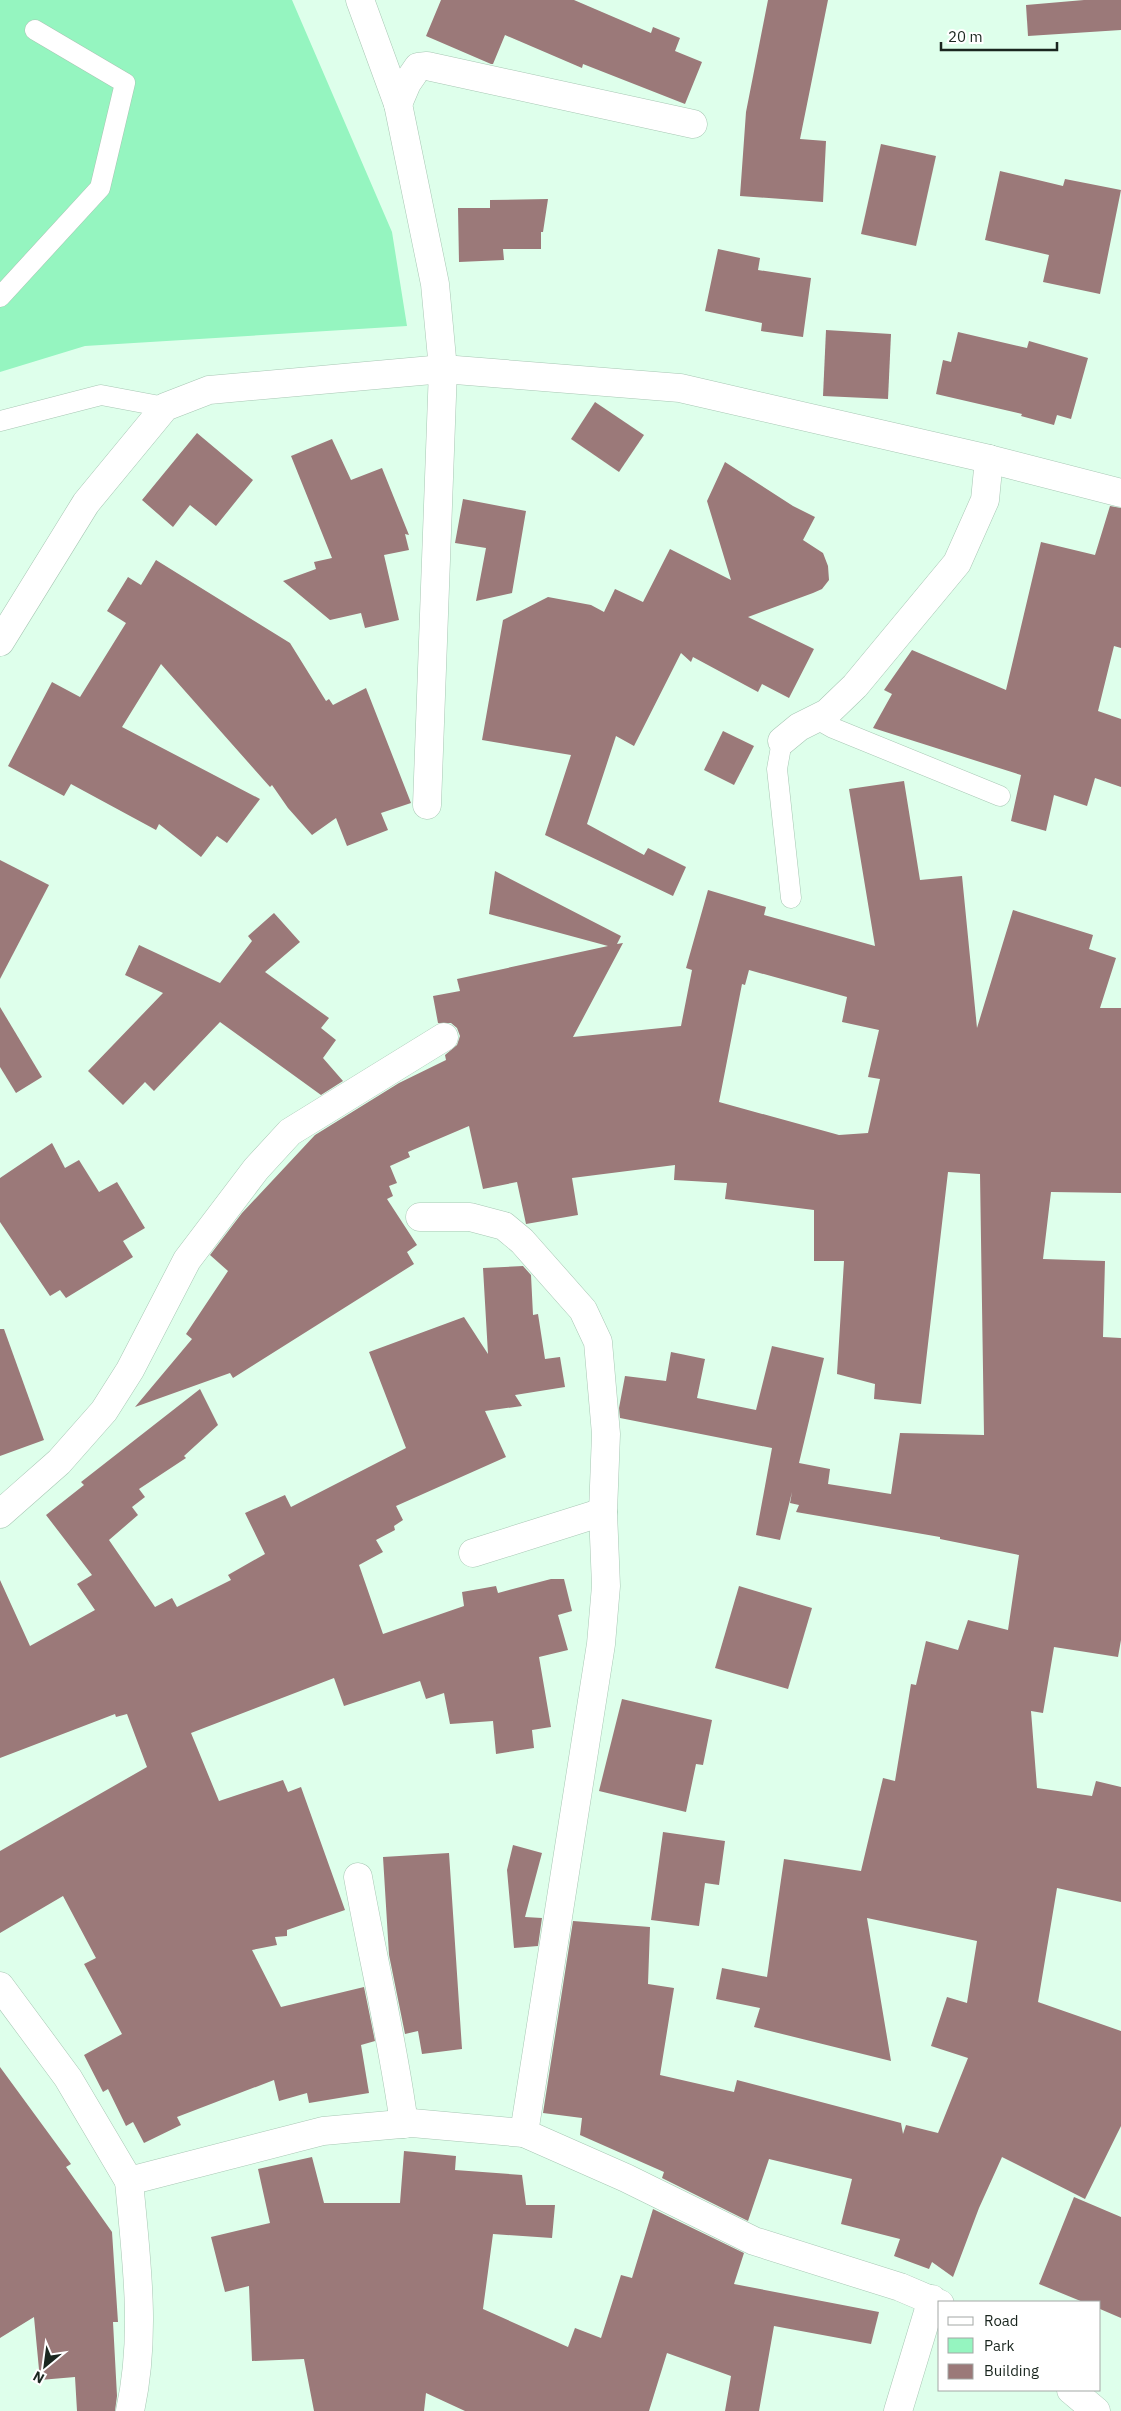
<svg xmlns="http://www.w3.org/2000/svg" width="1121" height="2411" font-family="'IBM Plex Sans',sans-serif">
<rect width="100%" height="100%" fill="#deffeb"/>
<path fill="#95f5c0" d="M0 0H292L392 232 407 326 85 346 0 372Z"/>
<g fill="#9b7979" fill-rule="evenodd">
<path d="M441 0H574L651 33 653 27 680 38 675 51 702 62 685 104 583 64 582 68 505 35 493 64H491L426 36Z"/>
<path d="M768 0H828L800 139 826 141 823 202 740 196 746 112Z"/>
<path d="M1084 0H1121V30L1028 36 1026 5Z"/>
<path d="M881 144 936 156 916 246 861 234Z"/>
<path d="M1000 171 1063 186 1065 179 1121 190 1100 294 1043 282 1049 255 985 240Z"/>
<path d="M548 199 543 232H541V249H503L504 260 459 262 458 208H490V200Z"/>
<path d="M718 249 760 258 758 270 811 278 803 337 761 331 762 323 705 311Z"/>
<path d="M826 330 891 334 888 399 823 396Z"/>
<path d="M958 332 1027 348 1029 341 1088 358 1071 419 1057 415 1054 425 1021 416 1022 414 936 394 943 360 951 362Z"/>
<path d="M595 402 644 435 619 472 571 439Z"/>
<path d="M197 433 253 480 216 526 190 505 173 527 142 500Z"/>
<path d="M332 439 351 480 382 468 409 535 405 534 409 550 384 555 399 620 365 628 361 613 330 620 283 581 316 569 314 562 332 558 291 456Z"/>
<path d="M725 462 793 506 815 517 803 540 823 553 828 566 829 580 822 589 813 593 748 617 814 649 789 698 762 684 758 692 693 657 691 662 681 653 634 746 616 736 587 824 644 855 648 848 686 867 673 896 545 835 571 755 482 740 503 620 548 597 591 605 604 612 615 589 643 602 670 549 731 580 707 501Z"/>
<path d="M463 499 526 511 512 593 476 601 486 548 455 543Z"/>
<path d="M1110 506 1121 508V648L1114 646 1098 711 1121 719V787L1095 778 1087 806 1054 795 1046 831 1011 821 1021 775 873 728 892 694 884 690 912 650 1006 690 1041 542 1095 555Z"/>
<path d="M156 560 290 643 326 701 329 699 333 705 366 688 411 803 381 813 388 830 347 846 336 818 312 835 288 808 272 785 270 787 161 664 122 727 260 799 227 843 217 836 201 857 159 824 156 830 71 784 64 796 8 766 52 682 80 697 126 623 107 611 128 577 141 585Z"/>
<path d="M723 731 754 746 734 785 704 770Z"/>
<path d="M904 781 920 880 962 876 977 1028 1013 910 1093 935 1089 949 1116 958 1100 1008H1121V1193L1051 1192 1043 1259 1105 1261 1103 1337 1121 1338V1640L1118 1657 1054 1647 1043 1713 1031 1711 1037 1788 1092 1796 1096 1781 1121 1787V1902L1057 1888 1038 2002 1121 2031V2126L1085 2199 1002 2157 979 2208 953 2277 932 2262 929 2269 894 2256 900 2239 841 2224 852 2179 769 2159 748 2221 662 2178 664 2172 580 2135 582 2118 543 2113 573 1921 650 1927 648 1984 674 1988 660 2075 734 2092 737 2080 901 2123 903 2134 906 2125 938 2133 968 2058 931 2046 947 1997 967 2003 977 1941 867 1918 891 2061 754 2027 760 2008 716 1999 722 1968 767 1977 784 1859 861 1871 883 1778 895 1781 911 1684 916 1685 926 1641 958 1650 968 1620 1008 1630 1019 1555 940 1539V1537L796 1512 799 1505 790 1503 792 1492 780 1540 756 1535 772 1448 620 1418 619 1408 625 1376 666 1381 671 1352 705 1359 697 1398 756 1410 772 1346 824 1358 799 1463 830 1469 828 1484 891 1494 900 1433 984 1435 980 1174 948 1172 921 1404 874 1399 875 1384 837 1374 844 1261H814V1210L725 1199 727 1183 674 1180 675 1165 572 1178 578 1215 526 1224 517 1182 483 1189 469 1126 408 1152 410 1157 390 1166 397 1183 389 1186 393 1196 387 1199 417 1245 407 1252 414 1264 233 1378 230 1373 135 1407 192 1339 186 1334 228 1271 210 1255 242 1213 315 1135 399 1083 446 1060 445 1055 457 1045 460 1036 457 1028 451 1023H438L433 996 460 991 457 979 608 946 489 914 495 871 621 936 617 944 623 943 573 1037 681 1026 692 970 686 968 708 890 766 907 764 915 875 946 849 789ZM749 970 847 997 842 1022 879 1030 868 1077 880 1079 868 1133 839 1135 719 1102 742 984 745 985Z"/>
<path d="M0 860 49 885 0 979Z"/>
<path d="M274 913 300 942 265 972 329 1018 321 1028 336 1040 323 1058 343 1081 321 1095 220 1022 154 1091 145 1082 123 1105 88 1071 163 993 125 975 139 945 220 983 252 941 248 936Z"/>
<path d="M0 1007 42 1077 16 1093 0 1067Z"/>
<path d="M52 1143 65 1168 79 1160 99 1192 117 1182 145 1228 123 1241 133 1257 66 1298 60 1290 50 1296 0 1222V1178Z"/>
<path d="M523 1266 531 1275 533 1315 538 1314 545 1359 560 1357 565 1387 515 1395 522 1406 485 1411 506 1457 396 1506 403 1520 394 1526 395 1530 376 1540 383 1552 359 1565 383 1634 464 1606 462 1592 496 1586 498 1593 551 1579H564L572 1611 558 1615 568 1650 539 1657 551 1727 532 1730 534 1748 496 1754 493 1721 450 1724 444 1693 426 1699 420 1681 344 1706 334 1678 191 1733 219 1801 283 1780 288 1792 301 1787 345 1910 287 1930V1936L275 1937 277 1945 252 1950 281 2007 364 1987 375 2041 361 2045 369 2093 309 2103 307 2093 279 2101 274 2080 177 2117 181 2125 144 2143 133 2122 126 2126 108 2089 103 2092 84 2055 122 2034 84 1964 96 1958 63 1896 0 1933V1851L147 1767 127 1714 116 1717 115 1714 0 1758V1580L30 1646 95 1610 77 1584 92 1575 46 1515 84 1485 81 1482 200 1389 218 1425 184 1456 186 1458 139 1489 145 1497 132 1507 138 1515 109 1540 155 1607 172 1598 177 1607 231 1580 228 1575 265 1554 245 1513 285 1495 291 1507 406 1448 369 1352 464 1317 488 1354 483 1268Z"/>
<path d="M0 1329H4L44 1440 0 1456Z"/>
<path d="M739 1586 812 1608 788 1689 715 1668Z"/>
<path d="M622 1699 712 1720 703 1765 696 1764 686 1812 599 1791Z"/>
<path d="M663 1832 725 1841 719 1885 705 1883 699 1926 651 1920Z"/>
<path d="M513 1845 542 1853 525 1917 542 1918 538 1946 514 1948 507 1870Z"/>
<path d="M449 1853 462 2049 422 2054 418 2031 405 2034 389 1955 383 1857Z"/>
<path d="M0 2067 71 2164 66 2167 112 2232 118 2322H113L117 2396 115 2411H77L75 2377 40 2380 34 2317 0 2338Z"/>
<path d="M404 2151 456 2156 455 2170 522 2175 526 2205H555L552 2238 493 2234 483 2309 568 2347 575 2328 601 2338 621 2275 632 2278 653 2209 744 2253 734 2284 879 2312 871 2344 774 2326 759 2411H725L731 2376 667 2353 649 2411H465L426 2393 424 2411H314L304 2359 252 2361 249 2286 225 2292 211 2237 270 2223 258 2169 312 2157 324 2203H400Z"/>
<path d="M1074 2197 1121 2217V2318L1100 2309V2302H1083L1039 2284Z"/>
</g>
<g fill="none" stroke-linecap="round" stroke-linejoin="round">
<defs>
<g id="service">
<path d="M0 297 100 188 125 83 35 30"/>
<path d="M0 421 101 395 165 407"/>
<path d="M817 719 833 728 1000 796"/>
<path d="M782 741 777 769 791 898"/>
</g>
<g id="minor">
<path d="M360 0 398 104 435 284 443 369 427 805"/>
<path d="M398 104 407 83 418 67 427 66 693 124"/>
<path d="M0 642 86 503 165 407 209 390 443 369 680 388 989 459 1121 493"/>
<path d="M782 741 799 727 827 713 855 686 957 563 985 500 989 459"/>
<path d="M420 1217H470L504 1226 522 1241 583 1310 598 1342 606 1434 603 1512 606 1586 601 1644 524 2133 626 2178 754 2241 900 2287 940 2304"/>
<path d="M0 1514 59 1462 104 1411 130 1370 187 1260 256 1169 290 1132 444 1037"/>
<path d="M473 1553 603 1512"/>
<path d="M358 1877C373 1960 393 2041 404 2124"/>
<path d="M0 1986 68 2078 129 2181 323 2131 412 2123 524 2133"/>
<path d="M129 2181C136 2258 147 2334 130 2411"/>
<path d="M1071 2390 1096 2411"/>
<path d="M898 2411 932 2299"/>
</g>
</defs>
<use href="#service" stroke="#a8c7b4" stroke-width="21"/>
<use href="#minor" stroke="#a8c7b4" stroke-width="29"/>
<use href="#service" stroke="#fff" stroke-width="20"/>
<use href="#minor" stroke="#fff" stroke-width="28"/>
</g>
<rect x="938" y="2301" width="162" height="90" fill="#ffffff" stroke="#a3a8a5"/>
<rect x="948" y="2317" width="25" height="8" fill="#ffffff" stroke="#a3a8a5"/>
<text x="984" y="2326" font-size="15" fill="#1a261f">Road</text>
<rect x="948" y="2338" width="25" height="15" fill="#95f5c0" stroke="#a3a8a5"/>
<text x="984" y="2351" font-size="15" fill="#1a261f">Park</text>
<rect x="948" y="2364" width="25" height="15" fill="#9b7979" stroke="#a3a8a5"/>
<text x="984" y="2376" font-size="15" fill="#1a261f">Building</text>
<g transform="translate(45 2366) rotate(209)" stroke="#ffffff" stroke-width="4" paint-order="stroke">
<path d="M0-4L9 19L0 12L-9 19Z" fill="#1a261f"/>
<text y="-8" font-size="14" font-weight="bold" text-anchor="middle" fill="#1a261f">N</text>
</g>
<path d="M941 42v8h116v-8" fill="none" stroke="#1a261f" stroke-width="2.5"/>
<text x="948" y="42" font-size="15" fill="#1a261f" stroke="#ffffff" stroke-width="4" paint-order="stroke">20 m</text>
</svg>
